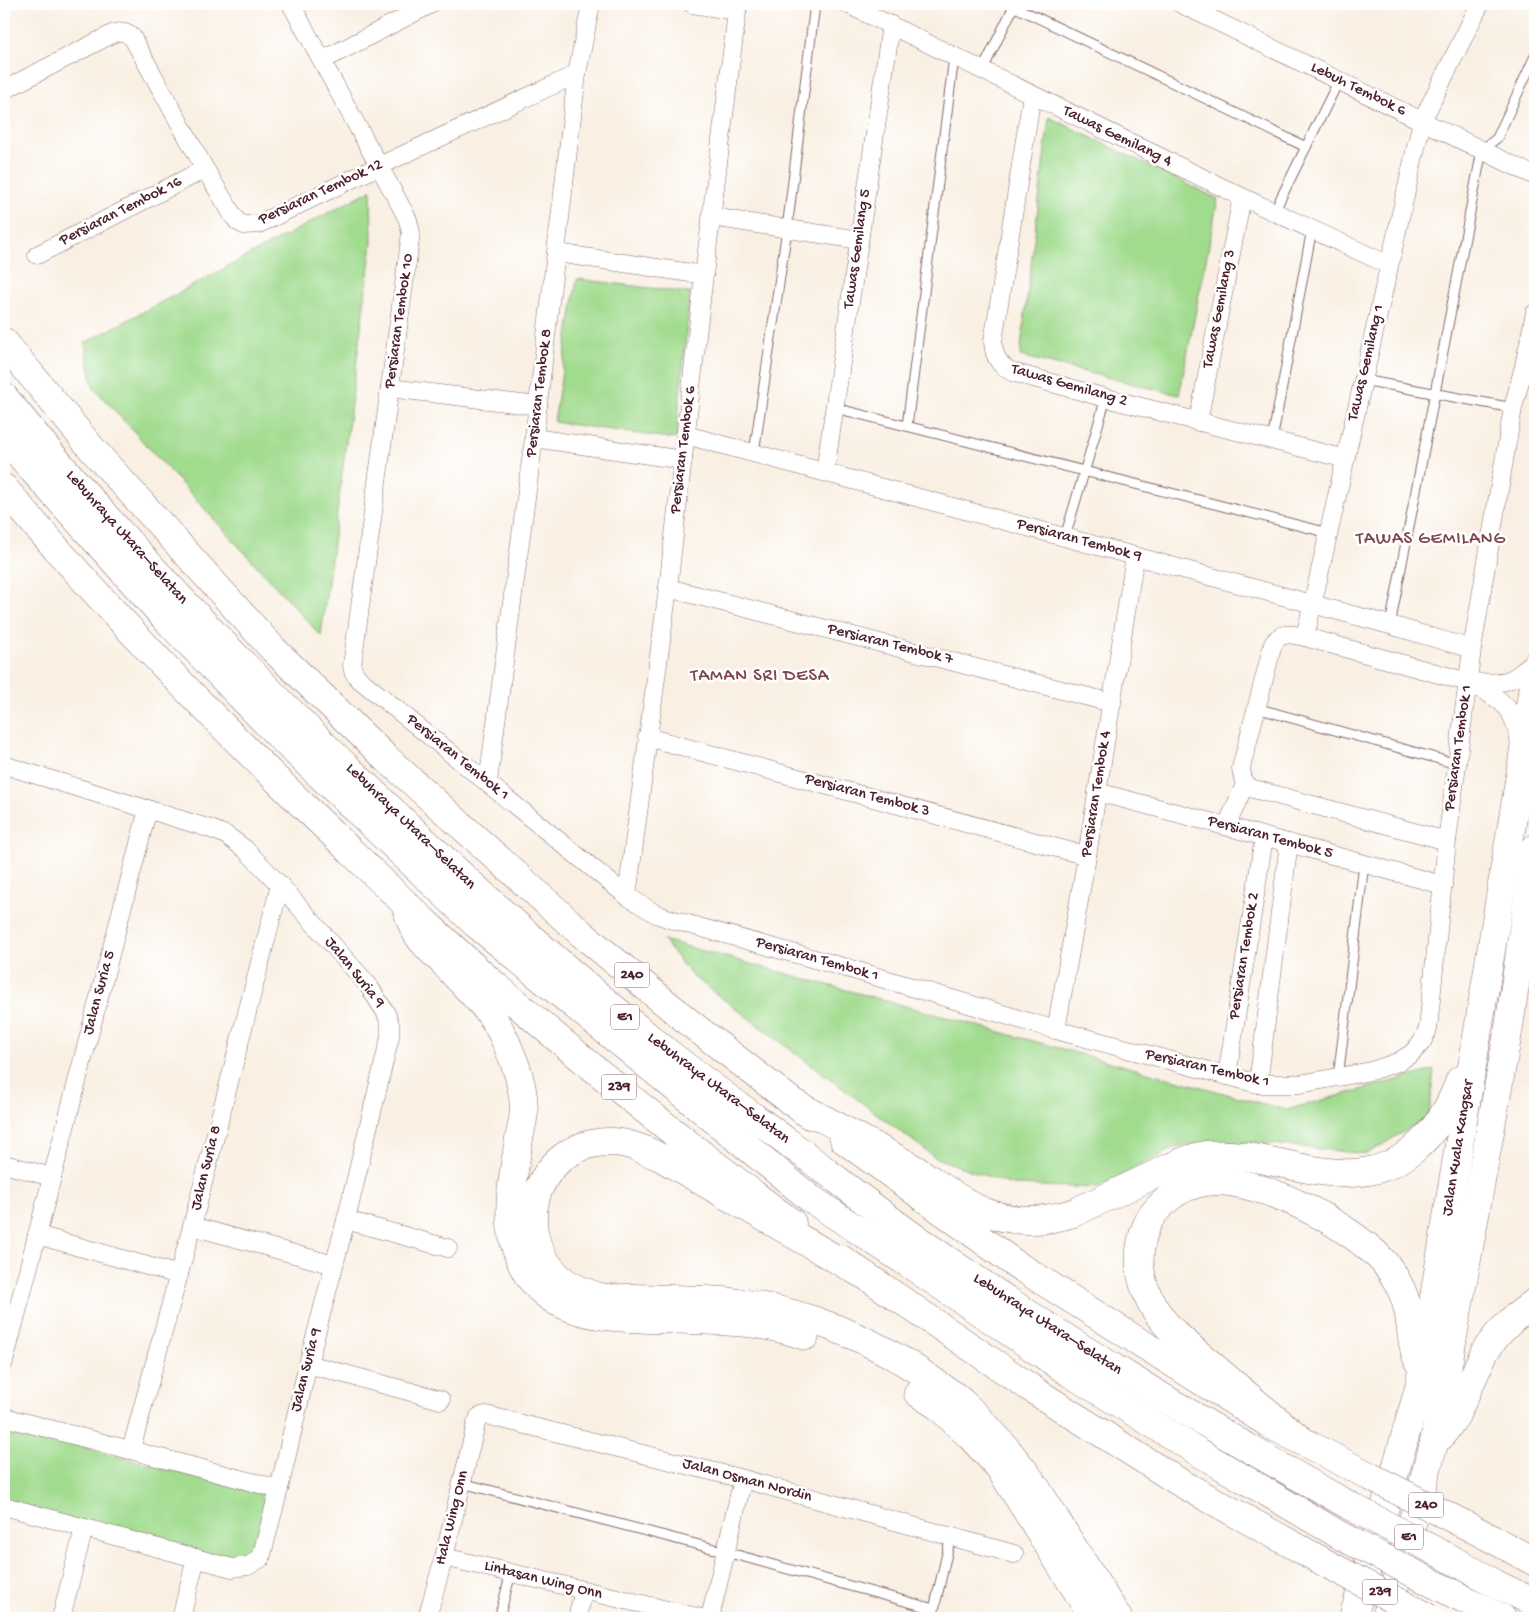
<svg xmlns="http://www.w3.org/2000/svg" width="1539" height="1622" font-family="'Gochi Hand',sans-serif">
<rect width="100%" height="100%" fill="#fff"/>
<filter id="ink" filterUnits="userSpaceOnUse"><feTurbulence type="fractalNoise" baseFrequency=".02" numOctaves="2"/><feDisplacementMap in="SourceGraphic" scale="10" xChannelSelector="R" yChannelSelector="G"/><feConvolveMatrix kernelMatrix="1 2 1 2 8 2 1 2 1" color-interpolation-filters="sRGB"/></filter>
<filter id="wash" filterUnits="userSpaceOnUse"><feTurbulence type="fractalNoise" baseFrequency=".0096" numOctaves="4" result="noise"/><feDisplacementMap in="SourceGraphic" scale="20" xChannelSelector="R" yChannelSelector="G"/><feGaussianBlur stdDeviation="1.12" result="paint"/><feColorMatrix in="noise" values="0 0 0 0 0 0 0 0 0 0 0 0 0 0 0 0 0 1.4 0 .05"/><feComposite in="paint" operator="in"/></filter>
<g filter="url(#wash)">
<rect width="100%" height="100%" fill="#f9f0e3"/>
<g fill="#a0db8e" stroke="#757d5c">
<path d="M1049 117 1218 199 1179 395 1020 356Z"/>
<path d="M371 190 372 243 321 636 93 387 85 343Z"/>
<path d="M577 279 690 293 676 439 554 422Z"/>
<path d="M663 940 1286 1110 1434 1070 1429 1116 1367 1154 1253 1142 1178 1146 1098 1188 1012 1185 936 1158 691 975Z"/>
<path d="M4 1426 266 1495 256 1556 242 1564 4 1502Z"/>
</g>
</g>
<g filter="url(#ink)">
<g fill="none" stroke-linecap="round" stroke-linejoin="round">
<defs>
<g id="lane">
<path d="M1009 4 1306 147"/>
<path d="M982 71 1015 4"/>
<path d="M1274 212 1339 80"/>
<path d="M1363 380 1513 408"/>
<path d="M835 408 1329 533"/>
<path d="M907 426 954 57"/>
<path d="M1272 440 1312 229"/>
<path d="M754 453 787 229 815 4"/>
<path d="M1065 537 1106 398"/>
<path d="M1390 625 1482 150 1497 138 1535 56"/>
<path d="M1256 708 1457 764"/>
<path d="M1338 1078 1364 864"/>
<path d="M462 1483 726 1552 934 1609"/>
<path d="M499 1618 511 1573"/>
<path d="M932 1618 951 1536"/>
</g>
<g id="street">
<path d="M291 4 404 212 408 220 411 233 352 666 353 671 359 679 627 896 656 914 670 919 854 970 1056 1030 1258 1084H1300L1371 1071 1398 1062 1412 1053 1422 1042 1428 1029 1447 841 1472 649 1513 408 1524 366 1535 313"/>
<path d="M692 4 737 11"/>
<path d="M847 4 1242 197 1389 265"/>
<path d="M1181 4 1535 176"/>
<path d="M1480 4 1422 121 1305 637 1468 682C1502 683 1513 686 1535 658"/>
<path d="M323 60 431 4"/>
<path d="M4 90 114 33C121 31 126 32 132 37L205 169 234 217 238 222 244 225 259 224 379 166 577 74"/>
<path d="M1032 95 993 342C994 357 999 365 1012 372L1106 398 1346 459"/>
<path d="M712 217 859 240"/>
<path d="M557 253 704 275"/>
<path d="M37 255 205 169"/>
<path d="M390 388 538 406"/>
<path d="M1198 422 1242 197"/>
<path d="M686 435 1390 625 1472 649"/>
<path d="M534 438 683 460"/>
<path d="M825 472 891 25"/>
<path d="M668 588 1112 703"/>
<path d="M1305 637C1292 634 1281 631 1273 644L1241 768C1242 776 1243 782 1250 788L1447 841"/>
<path d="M1473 685C1505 702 1514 707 1520 745"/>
<path d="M647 737 1087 856"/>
<path d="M4 765 211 829 226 835 245 849 280 885 368 985 386 1013 390 1024V1037L346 1220 308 1364 279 1489 261 1558 248 1566 232 1568 4 1506"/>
<path d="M488 782 534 438 577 74 591 4"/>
<path d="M1097 792C1213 822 1327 854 1443 885"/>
<path d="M1227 825 1245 784"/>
<path d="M627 896 668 588 704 275 738 4"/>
<path d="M1056 1030 1087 856 1135 556"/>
<path d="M1227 1076 1264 837"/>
<path d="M1258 1084 1289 843"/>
<path d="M4 1164 52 1177"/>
<path d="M346 1220 448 1248"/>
<path d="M192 1226 334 1265"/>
<path d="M37 1235 179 1275"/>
<path d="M4 1362 148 809"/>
<path d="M308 1364 441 1400"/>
<path d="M4 1417 279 1489"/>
<path d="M131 1450 192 1226 280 885"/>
<path d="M444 1557 701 1618"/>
<path d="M61 1618 84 1528"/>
<path d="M181 1618 196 1558"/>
<path d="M427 1618 444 1557 476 1424 479 1417 486 1415 743 1479 1014 1554"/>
<path d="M577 1618 584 1591"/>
<path d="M710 1618 743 1479"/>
</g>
<g id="primary">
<path d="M4 342 93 450 273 649 386 758 582 934 691 1024 809 1115"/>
<path d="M4 488C101 603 205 711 313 815 376 875 438 937 504 993 597 1073 694 1150 792 1223"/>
<path d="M844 1140 1014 1263 1271 1425 1369 1476"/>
<path d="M841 1259 1038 1393 1179 1482 1331 1566"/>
<path d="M1483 1534 1535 1562"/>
</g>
<g id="highway">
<path d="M4 397C102 518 209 632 320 741 434 853 551 960 676 1059 713 1088 752 1115 789 1143 834 1177 878 1212 924 1244 1062 1340 1206 1425 1352 1507"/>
<path d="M4 436 31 468 166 619 280 737 476 924 551 986 811 1199 918 1270 1070 1373 1205 1456 1343 1537"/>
<path d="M405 904C408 913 411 924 416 932 422 944 435 954 444 963 458 979 474 994 487 1010 500 1026 508 1046 515 1064 520 1078 524 1097 524 1112 523 1121 521 1130 519 1139 515 1166 508 1197 511 1225 524 1327 611 1317 689 1320 727 1321 768 1322 805 1336"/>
<path d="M790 1101C827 1121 864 1140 901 1161 927 1175 950 1195 976 1208 1007 1223 1040 1223 1073 1213L1173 1166C1183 1161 1194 1157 1205 1155 1276 1148 1348 1202 1412 1151 1435 1132 1450 1108 1460 1080"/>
<path d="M860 1273 662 1158C647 1151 631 1143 613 1142 540 1139 506 1227 558 1276 569 1287 586 1293 600 1297 610 1299 623 1298 633 1298 663 1299 693 1299 723 1301 799 1308 876 1339 937 1384 946 1390 956 1396 964 1404 984 1423 1004 1445 1021 1467 1034 1482 1044 1501 1055 1518 1076 1552 1097 1585 1118 1618"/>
<path d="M918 1393 938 1406 971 1437 999 1467 1094 1618"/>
<path d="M1441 1436 1456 1415 1485 1351 1498 1334 1513 1319 1535 1302"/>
<path d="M1301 1440C1272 1416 1243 1392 1214 1367 1192 1348 1168 1332 1153 1306 1139 1281 1135 1254 1146 1227 1150 1216 1159 1206 1169 1198 1180 1189 1192 1184 1206 1182 1256 1175 1348 1224 1382 1260 1393 1272 1403 1290 1407 1306 1412 1324 1410 1343 1418 1361"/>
<path d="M1466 1567 1496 1584 1535 1603"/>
<path d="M1454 1594 1502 1618"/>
<path d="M1353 1618 1419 1388 1522 763 1535 671"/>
<path d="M1386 1618 1433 1447 1509 1027 1535 848"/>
</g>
</defs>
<use href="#lane" stroke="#87686b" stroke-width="11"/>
<use href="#street" stroke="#87686b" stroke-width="19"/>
<use href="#primary" stroke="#87686b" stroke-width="29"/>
<use href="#highway" stroke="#87686b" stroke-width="29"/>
<use href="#lane" stroke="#fff" stroke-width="9"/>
<use href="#street" stroke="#fff" stroke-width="18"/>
<use href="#primary" stroke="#fff" stroke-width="28"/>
<use href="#highway" stroke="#fff" stroke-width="28"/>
<defs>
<g id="primary-bridge">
<path d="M1369 1476 1483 1534"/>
<path d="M1331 1566 1429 1618"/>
</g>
<g id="highway-bridge">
<path d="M1352 1507 1466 1567"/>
<path d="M1343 1537 1454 1594"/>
</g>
</defs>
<use href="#primary-bridge" stroke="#87686b" stroke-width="29" stroke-linecap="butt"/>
<use href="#highway-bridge" stroke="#87686b" stroke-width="29" stroke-linecap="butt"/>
<use href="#primary-bridge" stroke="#fff" stroke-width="28"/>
<use href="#highway-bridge" stroke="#fff" stroke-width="28"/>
</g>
</g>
<g text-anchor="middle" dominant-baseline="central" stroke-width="5" stroke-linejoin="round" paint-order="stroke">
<g fill="#fff" stroke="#80626b" stroke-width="1">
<rect x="614.5" y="962.5" width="35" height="25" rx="4"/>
<rect x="611" y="1004.5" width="28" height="25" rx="4"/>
<rect x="601.5" y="1074.5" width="35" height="25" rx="4"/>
<rect x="1408.5" y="1492.5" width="35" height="25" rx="4"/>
<rect x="1395" y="1524.5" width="28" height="25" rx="4"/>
<rect x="1362.5" y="1579.5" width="35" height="25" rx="4"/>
</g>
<g font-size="15" font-weight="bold" fill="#4a1f2b">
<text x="632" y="975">240</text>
<text x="625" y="1017">E1</text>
<text x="619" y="1087">239</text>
<text x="1426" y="1505">240</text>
<text x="1409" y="1537">E1</text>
<text x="1380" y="1592">239</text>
</g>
<g font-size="16" fill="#4a1f2b" stroke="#fff">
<text transform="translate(1358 90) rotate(26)">Lebuh Tembok 6</text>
<text transform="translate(1117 137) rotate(26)">Tawas Gemilang 4</text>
<text transform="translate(321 193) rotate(-25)">Persiaran Tembok 12</text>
<text transform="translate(121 212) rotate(-27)">Persiaran Tembok 16</text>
<text transform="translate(858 249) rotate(-82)">Tawas Gemilang 5</text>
<text transform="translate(1220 309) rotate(-79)">Tawas Gemilang 3</text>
<text transform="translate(400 321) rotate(-82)">Persiaran Tembok 10</text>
<text transform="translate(1367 363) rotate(-77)">Tawas Gemilang 1</text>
<text transform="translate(1069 386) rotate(16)">Tawas Gemilang 2</text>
<text transform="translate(540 393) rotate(-83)">Persiaran Tembok 8</text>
<text transform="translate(684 450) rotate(-83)">Persiaran Tembok 6</text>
<text transform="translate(126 538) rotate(48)">Lebuhraya Utara–Selatan</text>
<text transform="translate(1079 541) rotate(15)">Persiaran Tembok 9</text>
<text transform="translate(890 645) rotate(14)">Persiaran Tembok 7</text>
<text transform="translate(1459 748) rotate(-82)">Persiaran Tembok 1</text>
<text transform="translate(457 758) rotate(39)">Persiaran Tembok 1</text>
<text transform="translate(1097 794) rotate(-81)">Persiaran Tembok 4</text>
<text transform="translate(867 796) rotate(15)">Persiaran Tembok 3</text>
<text transform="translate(410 827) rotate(44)">Lebuhraya Utara–Selatan</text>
<text transform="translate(1270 838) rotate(15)">Persiaran Tembok 5</text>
<text transform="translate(1245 956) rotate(-81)">Persiaran Tembok 2</text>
<text transform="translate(817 960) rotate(16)">Persiaran Tembok 1</text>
<text transform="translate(354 973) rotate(51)">Jalan Suria 9</text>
<text transform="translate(100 993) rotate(-75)">Jalan Suria 5</text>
<text transform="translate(1207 1069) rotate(13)">Persiaran Tembok 1</text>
<text transform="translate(718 1089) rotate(37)">Lebuhraya Utara–Selatan</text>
<text transform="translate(1459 1148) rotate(-81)">Jalan Kuala Kangsar</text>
<text transform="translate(207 1168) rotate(-76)">Jalan Suria 8</text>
<text transform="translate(1047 1325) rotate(33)">Lebuhraya Utara–Selatan</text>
<text transform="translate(307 1370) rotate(-76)">Jalan Suria 9</text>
<text transform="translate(747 1481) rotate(15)">Jalan Osman Nordin</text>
<text transform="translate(453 1518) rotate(-76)">Hala Wing Onn</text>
<text transform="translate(543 1581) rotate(14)">Lintasan Wing Onn</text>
</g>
<g font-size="18" letter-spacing="1" fill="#7d464d" stroke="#fff">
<text x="1431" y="539">TAWAS GEMILANG</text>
<text x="760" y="676">TAMAN SRI DESA</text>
</g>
</g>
<rect width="1539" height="1622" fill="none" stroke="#fff" stroke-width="20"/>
</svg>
